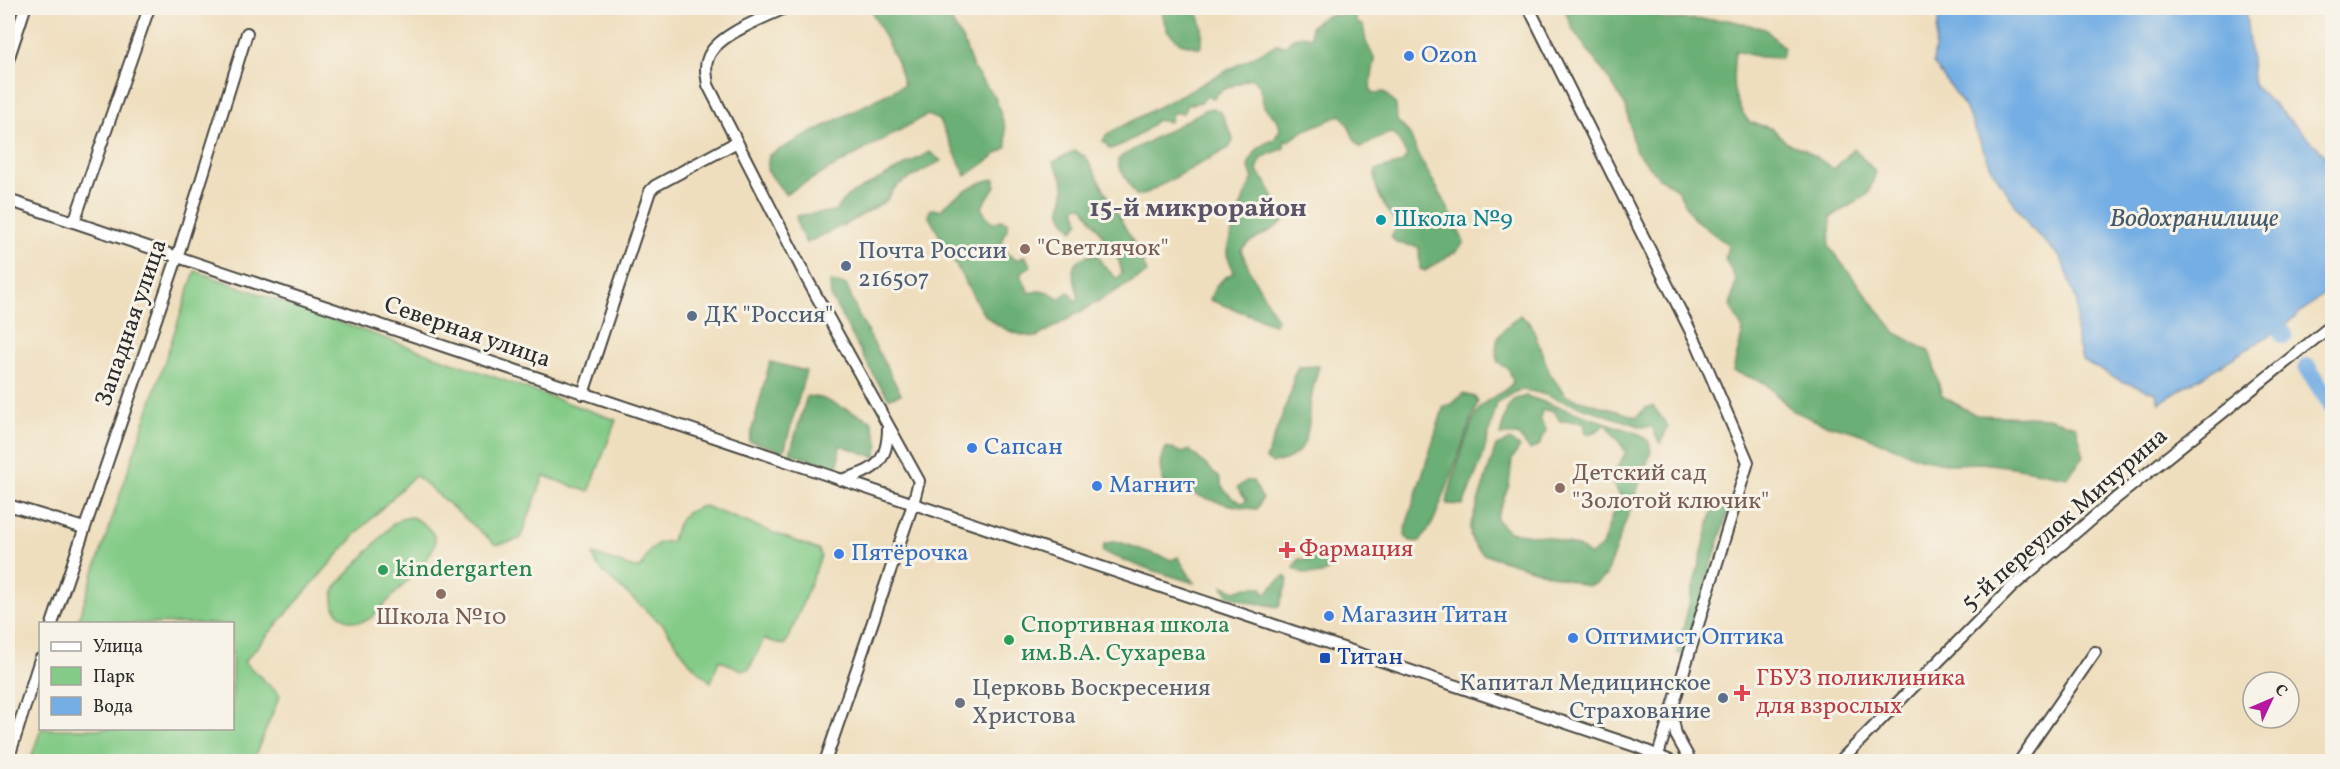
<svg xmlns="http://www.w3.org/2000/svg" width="2340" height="769" font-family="Vollkorn,serif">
<rect width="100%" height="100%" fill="#f7f3e8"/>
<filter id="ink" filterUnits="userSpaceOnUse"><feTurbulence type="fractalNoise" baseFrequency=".0167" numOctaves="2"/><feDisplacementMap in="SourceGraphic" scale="12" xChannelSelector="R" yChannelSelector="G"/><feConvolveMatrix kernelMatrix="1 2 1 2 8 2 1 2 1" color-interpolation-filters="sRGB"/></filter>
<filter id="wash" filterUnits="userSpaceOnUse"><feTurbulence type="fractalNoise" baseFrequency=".008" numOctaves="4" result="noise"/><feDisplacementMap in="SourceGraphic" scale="24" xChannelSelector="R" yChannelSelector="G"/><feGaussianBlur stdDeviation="1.35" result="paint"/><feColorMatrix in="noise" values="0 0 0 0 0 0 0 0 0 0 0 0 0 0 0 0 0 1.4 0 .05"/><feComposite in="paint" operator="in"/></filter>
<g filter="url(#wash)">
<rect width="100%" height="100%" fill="#efdebd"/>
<g fill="#83cb87" stroke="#577b59" stroke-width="1.5">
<path d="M195 271 616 420 589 492 544 476 520 539 496 545 415 475 357 533 244 662 280 695 253 761H30L41 729 232 728V624L77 623Z"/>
<path d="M704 506 819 550 821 556 789 638 784 645 764 639 749 669 742 670 719 660 711 682 690 663 664 626 606 575 597 565 593 554 634 568 642 567C646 554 655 539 671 542 679 521 680 512 704 506Z"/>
<path d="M411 517C421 521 436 531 435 543 434 556 384 605 372 617 357 629 332 618 333 597 333 592 336 588 339 583L392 525 401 519Z"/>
</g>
<g fill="#6aaf74" stroke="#4a6d50" stroke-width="1.5">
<path d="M870 8H944L964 43 974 70 995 97 1005 127 1007 147 966 176 939 120 927 115 785 194 767 170 769 155 904 85 897 62Z"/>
<path d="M1160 8H1195C1202 22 1205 32 1200 48L1180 43 1167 30Z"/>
<path d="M1564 8H1655L1662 19 1729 20 1765 29 1784 48 1781 58 1760 57 1735 51C1732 82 1730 96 1749 122L1773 129 1787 143 1804 149 1834 169 1854 149 1876 172 1868 194 1831 217 1829 247 1896 333 1930 352 1942 396 1976 415 2048 418 2076 426 2084 456 2067 477 2013 467 1982 463 1950 464 1920 458 1856 432 1821 423 1792 410 1765 383 1733 371 1743 330 1730 306 1736 280 1725 259 1728 245 1693 218 1677 189 1659 178 1635 150 1626 107 1611 82 1573 30Z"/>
<path d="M1353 11 1356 18V23L1363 25 1366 42 1375 60 1370 86 1372 93 1384 92 1396 105 1397 121 1409 133 1420 159 1444 200 1464 242 1457 251 1425 271 1420 269 1419 247 1397 243 1391 237 1397 226C1389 210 1370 189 1376 170L1402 163 1407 156 1398 139 1392 133C1380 135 1372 144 1360 147 1350 137 1351 124 1341 115L1305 130 1289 141 1285 139 1284 148C1269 156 1260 153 1257 172L1266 182 1284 220C1272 234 1252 236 1241 250L1251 273 1277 320 1274 324 1210 300C1214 285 1221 280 1234 272 1232 266 1228 260 1227 254 1226 245 1248 184 1253 179L1248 166C1254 151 1260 144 1274 140L1280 129 1278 121 1264 107 1259 84 1251 78 1222 90 1213 98 1207 96 1201 102 1187 105 1183 113H1172L1170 122 1156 120C1147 132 1124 145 1110 149L1103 141 1107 134 1277 44 1285 46 1292 39 1303 35 1311 38V27C1330 6 1336 21 1353 11Z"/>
<path d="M1207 109H1214L1221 112 1232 136 1233 141 1229 148 1143 195H1136L1119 167 1118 160 1122 156Z"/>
<path d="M1075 151 1086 157 1136 247 1147 273 1037 337C1016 336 996 327 982 312L928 215 931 209 941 210C950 198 979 180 995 179V186L981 208 987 217 994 223 1001 220 1007 222 1008 228C997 241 1003 253 1017 260L1025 256 1031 266 1021 272V278L1030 293C1043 289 1049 290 1058 299L1069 292 1075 301 1079 299C1074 275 1063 258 1097 254L1103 265 1117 279 1122 273 1119 261 1083 206 1075 207 1079 222 1073 230C1050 207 1067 207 1064 184 1063 177 1056 168 1053 162Z"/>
<path d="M930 152 941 161 901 183 893 190 886 201 850 222 806 243 799 229 796 216 835 211 847 196Z"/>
<path d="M830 282 846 285 859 316 901 394 889 398 877 381 831 297Z"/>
<path d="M1520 315 1531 324 1550 374 1566 396 1637 417 1645 408 1653 406 1668 426 1661 443 1655 435 1653 427H1643L1539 393C1513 386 1518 393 1497 403L1482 459 1463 505 1447 504C1448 490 1472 416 1481 407 1490 395 1506 394 1513 382L1509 369 1498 363C1492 337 1501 331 1520 315Z"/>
<path d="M770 362 806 371 784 451 749 441Z"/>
<path d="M1319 366C1315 379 1311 395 1310 408 1309 437 1305 459 1272 463L1266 459 1292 389 1293 378 1298 367Z"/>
<path d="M1463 394 1475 397 1478 402 1443 498 1433 522 1420 542 1410 541 1405 536 1406 526 1444 406 1452 404Z"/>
<path d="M807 396 821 398 871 420 879 445 875 457 840 445 838 468 790 453Z"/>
<path d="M1526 396 1639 434 1649 442 1651 452 1606 575 1597 583 1587 586 1483 554C1474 547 1469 539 1470 527L1496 446 1510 440 1520 447 1512 459 1509 485 1496 519 1509 532 1548 537 1580 548 1590 556 1602 546 1612 516 1622 498 1610 480 1626 452 1606 423 1597 431 1586 434 1584 422 1560 421 1554 411 1542 410 1540 419 1546 430 1540 445 1530 450 1518 435H1500L1507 409 1513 400Z"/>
<path d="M1167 447 1183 453 1189 450 1219 477 1222 487 1232 498 1242 503 1247 500 1237 488 1246 481H1253L1262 498 1257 509C1228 507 1191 494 1164 483 1159 469 1158 459 1167 447Z"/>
<path d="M1717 503 1730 505 1684 655 1677 653 1713 508Z"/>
<path d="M1116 541 1172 560 1178 557 1194 583 1139 566 1103 552 1104 544Z"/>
<path d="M1307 553 1328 558 1332 563C1330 565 1329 569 1327 571 1319 578 1301 574 1294 568L1299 559 1308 560Z"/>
<path d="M1285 576 1288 580 1279 607 1248 602 1228 595 1223 586 1236 591 1247 587H1262L1264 594C1273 589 1275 581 1285 576Z"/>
</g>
<path fill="#74aee4" stroke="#506c88" stroke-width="1.5" d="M1940 8H2245L2254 86 2332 161V287L2280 329 2159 403 2156 393 2121 381 2082 360 2076 334 2077 301 2061 258 2030 227 1993 171 1965 107 1933 63Z"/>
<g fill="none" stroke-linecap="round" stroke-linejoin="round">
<g stroke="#74aee4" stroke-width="18">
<path d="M2280 329 2284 335"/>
<path d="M2307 367 2332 406"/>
</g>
</g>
</g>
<g filter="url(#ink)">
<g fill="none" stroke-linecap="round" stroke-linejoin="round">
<defs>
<g id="minor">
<path d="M785 8C764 18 716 35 708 58 704 67 707 76 708 85L807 279 919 481 913 504 825 762"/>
<path d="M1529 8 1698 346 1748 462 1658 755"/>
<path d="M8 60 25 8"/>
<path d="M2332 102V101"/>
<path d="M8 200 1635 746 1673 762"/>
<path d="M74 222 149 8"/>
<path d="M583 394 650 191 655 186 737 142"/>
<path d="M841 480C874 471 888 464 888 427"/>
<path d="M8 505 84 528"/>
<path d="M52 624 177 258 247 33"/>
<path d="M1673 719 1676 735 1691 762"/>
<path d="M8 760 40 659"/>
<path d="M1839 762 2012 587 2115 499 2332 325"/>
<path d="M2019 762 2095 652"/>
</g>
</defs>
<use href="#minor" stroke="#484641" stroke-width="14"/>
<use href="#minor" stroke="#fff" stroke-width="10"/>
</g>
</g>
<g fill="#3f7fe0" stroke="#f7f3e8" stroke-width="2">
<circle cx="1409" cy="56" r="6"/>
<circle cx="972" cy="448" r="6"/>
<circle cx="1097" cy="486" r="6"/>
<circle cx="839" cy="554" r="6"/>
<circle cx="1329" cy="616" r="6"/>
<circle cx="1573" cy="638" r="6"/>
</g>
<circle fill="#0f9aa8" stroke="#f7f3e8" stroke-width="2" cx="1381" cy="220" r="6"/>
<g fill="#8d6e63" stroke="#f7f3e8" stroke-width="2">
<circle cx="1025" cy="249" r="6"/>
<circle cx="1560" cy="488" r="6"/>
<circle cx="441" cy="594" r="6"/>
</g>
<g fill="#5c6f8a" stroke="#f7f3e8" stroke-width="2">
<circle cx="846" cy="266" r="6"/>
<circle cx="692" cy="316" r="6"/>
<circle cx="1723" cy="698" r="6"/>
</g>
<g fill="#e0444e" stroke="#f7f3e8" stroke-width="2">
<path d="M1284 541h6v6h6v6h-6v6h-6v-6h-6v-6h6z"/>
<path d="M1739 684h6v6h6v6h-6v6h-6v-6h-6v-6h6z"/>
</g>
<g fill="#2e9e5b" stroke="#f7f3e8" stroke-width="2">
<circle cx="383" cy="570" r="6"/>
<circle cx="1009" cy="640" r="6"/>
</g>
<rect fill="#1a4fb4" stroke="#f7f3e8" stroke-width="2" x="1319" y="652" width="12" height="12" rx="3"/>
<circle fill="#6b7280" stroke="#f7f3e8" stroke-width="2" cx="960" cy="703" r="6"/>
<g text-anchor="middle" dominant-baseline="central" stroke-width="6" stroke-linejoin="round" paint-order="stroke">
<g font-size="24" fill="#366cbe" stroke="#f7f3e8" text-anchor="start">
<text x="1421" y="56">Ozon</text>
<text x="984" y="448">Сапсан</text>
<text x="1109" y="486">Магнит</text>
<text x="851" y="554">Пятёрочка</text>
<text x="1341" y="616">Магазин Титан</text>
<text x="1585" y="638">Оптимист Оптика</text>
</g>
<g font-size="24" fill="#0d838f" stroke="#f7f3e8" text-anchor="start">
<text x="1393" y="220">Школа №9</text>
</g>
<g font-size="24" fill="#785e54" stroke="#f7f3e8" text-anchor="start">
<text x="1037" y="249">"Светлячок"</text>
<text x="1572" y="474">Детский сад<tspan x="1572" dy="28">"Золотой ключик"</tspan></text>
<text x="441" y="618" text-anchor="middle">Школа №10</text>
</g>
<g font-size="24" fill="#4e5e75" stroke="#f7f3e8" text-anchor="start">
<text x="858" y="252">Почта России<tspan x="858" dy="28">216507</tspan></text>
<text x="704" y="316">ДК "Россия"</text>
<text x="1711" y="684" text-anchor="end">Капитал Медицинское<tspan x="1711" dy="28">Страхование</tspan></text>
</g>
<g font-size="24" fill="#2b2b2b" stroke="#f7f3e8">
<text transform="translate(132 323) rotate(-71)">Западная улица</text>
<text transform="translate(467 333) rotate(19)">Северная улица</text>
<text transform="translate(2065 520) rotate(-41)">5-й переулок Мичурина</text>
</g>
<g font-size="24" fill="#be3a42" stroke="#f7f3e8" text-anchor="start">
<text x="1299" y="550">Фармация</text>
<text x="1756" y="679">ГБУЗ поликлиника<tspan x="1756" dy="28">для взрослых</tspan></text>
</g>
<g font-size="24" fill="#27864d" stroke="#f7f3e8" text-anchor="start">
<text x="395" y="570">kindergarten</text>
<text x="1021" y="626">Спортивная школа<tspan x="1021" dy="28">им.В.А. Сухарева</tspan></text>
</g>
<g font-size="24" fill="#164399" stroke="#f7f3e8" text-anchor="start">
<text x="1337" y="658">Титан</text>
</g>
<g font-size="24" fill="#5b616d" stroke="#f7f3e8" text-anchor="start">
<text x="972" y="689">Церковь Воскресения<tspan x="972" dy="28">Христова</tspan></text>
</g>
<g font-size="26" font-weight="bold" fill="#5b5469" stroke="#f7f3e8">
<text x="1198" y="209">15-й микрорайон</text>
</g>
<g font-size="26" font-style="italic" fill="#45596c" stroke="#f7f3e8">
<text x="2194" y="219">Водохранилище</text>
</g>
</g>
<rect width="2340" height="769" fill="none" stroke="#f7f3e8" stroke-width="30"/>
<rect x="39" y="622" width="195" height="108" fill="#f7f3e8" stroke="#a5a39c" stroke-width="1.5"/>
<rect x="51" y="642" width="30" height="9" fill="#ffffff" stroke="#a5a39c" stroke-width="1.5"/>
<text x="93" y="652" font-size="18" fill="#2b2b2b">Улица</text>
<rect x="51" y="667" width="30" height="18" fill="#83cb87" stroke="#a5a39c" stroke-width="1.5"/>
<text x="93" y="682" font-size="18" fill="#2b2b2b">Парк</text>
<rect x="51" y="697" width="30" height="18" fill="#74aee4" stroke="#a5a39c" stroke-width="1.5"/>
<text x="93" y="712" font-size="18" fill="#2b2b2b">Вода</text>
<g transform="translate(2271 700) rotate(46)"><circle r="28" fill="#f7f3e8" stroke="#a5a39c" stroke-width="1.5"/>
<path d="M0-4.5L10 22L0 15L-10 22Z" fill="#b5179e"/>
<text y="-9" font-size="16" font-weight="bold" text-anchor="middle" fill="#2b2b2b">С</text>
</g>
</svg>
